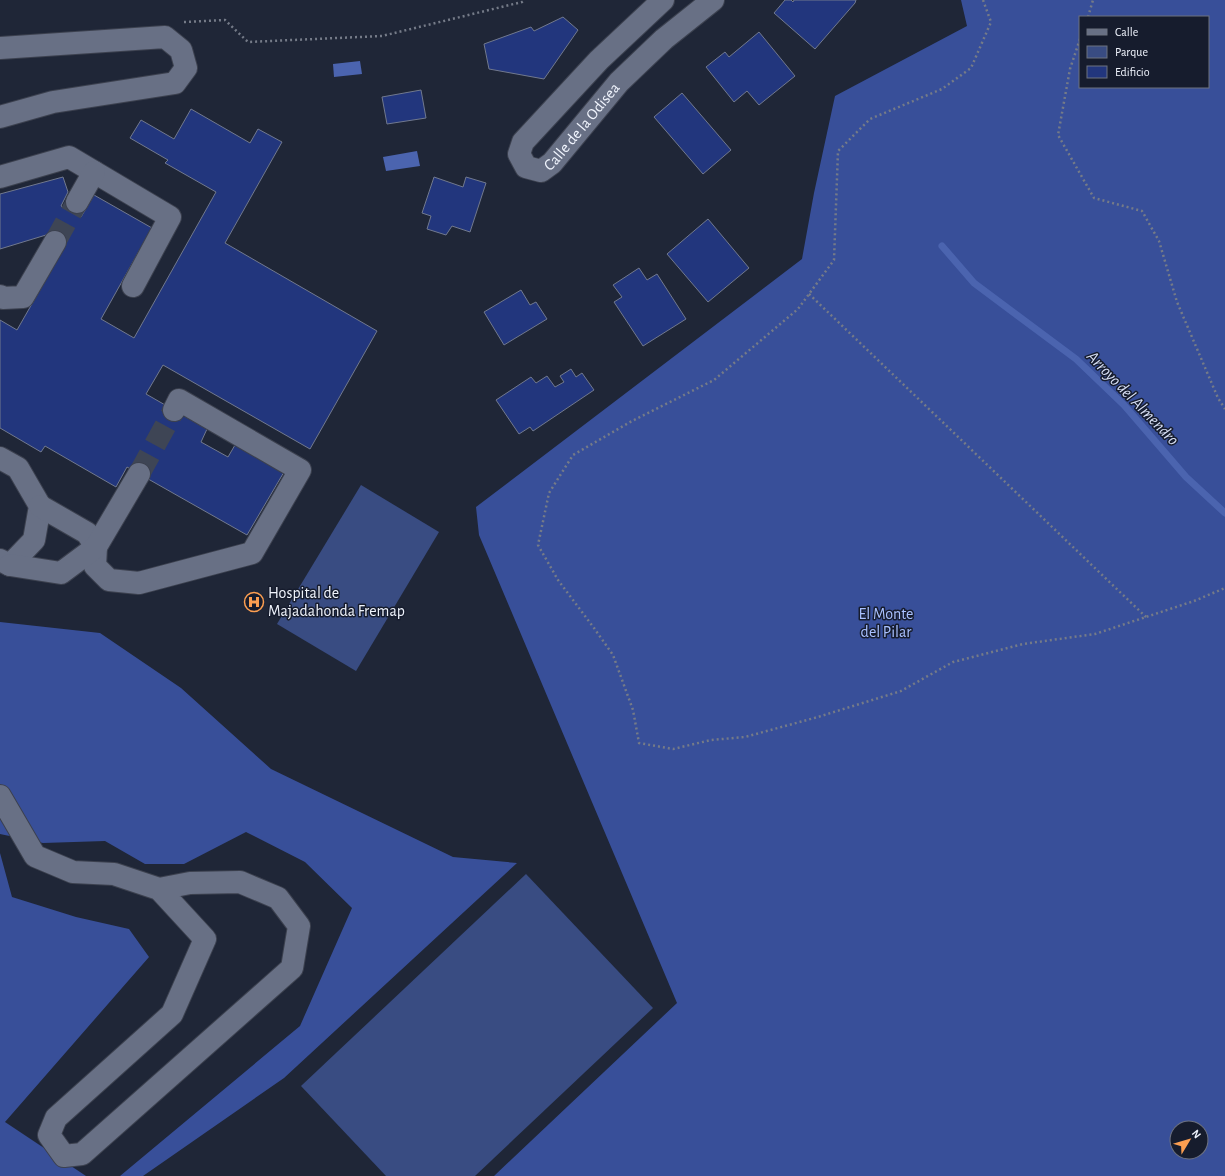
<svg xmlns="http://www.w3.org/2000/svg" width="1225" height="1176" font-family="'Alegreya Sans',sans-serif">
<rect width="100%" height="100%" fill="#1f2637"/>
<g fill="#394c82">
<path d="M361 485 439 532 356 671 277 624Z"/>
<path d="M526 874 653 1008 475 1176H386L301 1086Z"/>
</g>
<g fill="#384f99" fill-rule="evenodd">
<path d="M961 0H1225V1176H494L677 1003 479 535 476 507 802 259 814 193 835 96 967 26ZM1080 17H1208V87H1080ZM1177 1128H1201V1152H1177Z"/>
<path d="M0 622 100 633 181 688 271 769 453 857 517 863 284 1078 143 1176H120L300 1026 352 908 305 862 246 832 184 864H145L105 841 43 843 0 834Z"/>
<path d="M0 853 12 897 76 917 129 929 149 957 5 1122 86 1176H0Z"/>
</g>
<g fill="#4b64af">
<path d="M360 61 362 74 334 77 333 64Z"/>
<path d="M417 151 420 166 386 171 383 157Z"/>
</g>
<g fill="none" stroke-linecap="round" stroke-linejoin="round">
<path stroke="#4b64af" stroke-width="7" d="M942 246 974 283 1076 359 1124 405 1186 477 1225 513"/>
</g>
<g fill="#22367d" stroke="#71798e">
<path d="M785 0H791L793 2 794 0H856L855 3 815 49 774 13Z"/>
<path d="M563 17 578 30 544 79 489 69 484 44 531 27 534 31Z"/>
<path d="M759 32 795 76 759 105 747 91 734 102 706 67 725 52 729 57Z"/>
<path d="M421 90 426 118 387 124 382 97Z"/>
<path d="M682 93 731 150 703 174 654 117Z"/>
<path d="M191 109 250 143 258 129 282 142 225 243 377 331 310 449 163 365 146 394 207 429 201 442 228 457 235 445 284 472 247 535 127 467 116 487 45 446 41 452 0 428V320L17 330 65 246 46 235 0 249V194L63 177 68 192 61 206 81 217 94 195 152 228 101 319 134 338 216 192 165 163 168 160 130 138 141 120 174 139Z"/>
<path d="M434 177 463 187 466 177 486 183 470 232 452 226 446 235 427 229 431 216 422 213Z"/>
<path d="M708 219 749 268 708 302 667 254Z"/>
<path d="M639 268 647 280 657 274 686 319 643 346 614 302 622 297 613 285Z"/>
<path d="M521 290 530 305 536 302 547 319 504 345 484 312Z"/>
<path d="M571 369 576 377 582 373 594 390 533 431 530 427 519 434 496 400 531 377 536 383 547 376 555 387 564 382 560 376Z"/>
</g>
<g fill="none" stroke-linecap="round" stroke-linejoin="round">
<g stroke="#3e4555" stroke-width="22" stroke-dasharray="22 11" stroke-linecap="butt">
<path d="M55 242 77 202"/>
<path d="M139 474 174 410"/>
</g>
<defs>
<g id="minor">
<path id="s1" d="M663 0 599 60 523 142 519 154 526 167 541 171 552 163 619 82 664 39 713 0"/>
<path d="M0 48 165 37 181 50 186 68 175 83 53 102 0 117"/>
<path d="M0 177 69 157 170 217 133 286"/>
<path d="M77 202 94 172"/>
<path d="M0 296 3 298 23 297 55 242"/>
<path d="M0 458 18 468 40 506 34 540 10 565 0 560"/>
<path d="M40 506 87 533 96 547 95 566 109 580 139 583 252 553 300 470 179 400 174 410"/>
<path d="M10 565 61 573 96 547 139 474"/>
<path d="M0 796 35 856 73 872 114 874 159 889 205 939 172 1014 56 1118 49 1135 64 1156 82 1154 292 968 299 926 278 898 240 882 190 883 159 889"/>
</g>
</defs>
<use href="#minor" stroke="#3c414f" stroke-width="24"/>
<g stroke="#757b88" stroke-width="2.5" stroke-dasharray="2 3" stroke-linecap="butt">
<path d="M983 0 991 22 971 68 942 89 870 119 838 151 834 260 798 309 714 380 632 421 573 455 549 493 538 545 558 580 594 628 613 655 633 710 639 743 673 749 711 740 745 737 818 717 901 691 953 662 1023 644 1095 634 1194 601 1225 588"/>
<path d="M1088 17 1093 0"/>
<path d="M184 22 225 20 248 42 382 36 522 2 525 0"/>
<path d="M1080 39 1070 69 1058 135 1094 198 1142 211 1159 241 1177 302 1218 398 1225 409"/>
<path d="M809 294 1146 617"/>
</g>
<use href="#minor" stroke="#687085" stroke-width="22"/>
</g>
<defs>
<symbol id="hospital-ring" viewBox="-11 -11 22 22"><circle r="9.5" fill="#161c2d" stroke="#fb9e51" stroke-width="1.5"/><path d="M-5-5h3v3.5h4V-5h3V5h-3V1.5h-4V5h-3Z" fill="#fb9e51"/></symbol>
</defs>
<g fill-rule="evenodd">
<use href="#hospital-ring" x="243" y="591" width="22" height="22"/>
</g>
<g text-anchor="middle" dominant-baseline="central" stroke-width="3" stroke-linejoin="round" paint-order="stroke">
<g font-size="16" fill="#f0f4fd" stroke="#161c2d">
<text stroke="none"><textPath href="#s1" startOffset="303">Calle de la Odisea</textPath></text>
</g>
<g font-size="16" fill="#f0f4fd" stroke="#161c2d" text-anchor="start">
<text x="268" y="593">Hospital de<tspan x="268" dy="18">Majadahonda Fremap</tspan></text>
</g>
<g font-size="16" fill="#a9c1ff" stroke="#161c2d">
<text x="886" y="614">El Monte<tspan x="886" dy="18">del Pilar</tspan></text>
</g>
<g font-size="17" font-style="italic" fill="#d7dff5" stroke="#161c2d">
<text transform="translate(1133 398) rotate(46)">Arroyo del Almendro</text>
</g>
</g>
<rect x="1079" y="16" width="130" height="72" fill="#161c2d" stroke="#6d7280"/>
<rect x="1087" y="29" width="20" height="6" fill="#687085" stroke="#6d7280"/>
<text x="1115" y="36" font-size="12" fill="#f0f4fd">Calle</text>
<rect x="1087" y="46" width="20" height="12" fill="#394c82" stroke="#6d7280"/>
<text x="1115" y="56" font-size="12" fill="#f0f4fd">Parque</text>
<rect x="1087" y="66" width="20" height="12" fill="#22367d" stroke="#6d7280"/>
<text x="1115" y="76" font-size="12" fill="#f0f4fd">Edificio</text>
<g transform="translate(1189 1140) rotate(52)"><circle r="19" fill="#161c2d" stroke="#6d7280"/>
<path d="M0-3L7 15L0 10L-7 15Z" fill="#fb9e51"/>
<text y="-6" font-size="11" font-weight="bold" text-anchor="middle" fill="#f0f4fd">N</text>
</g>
</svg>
